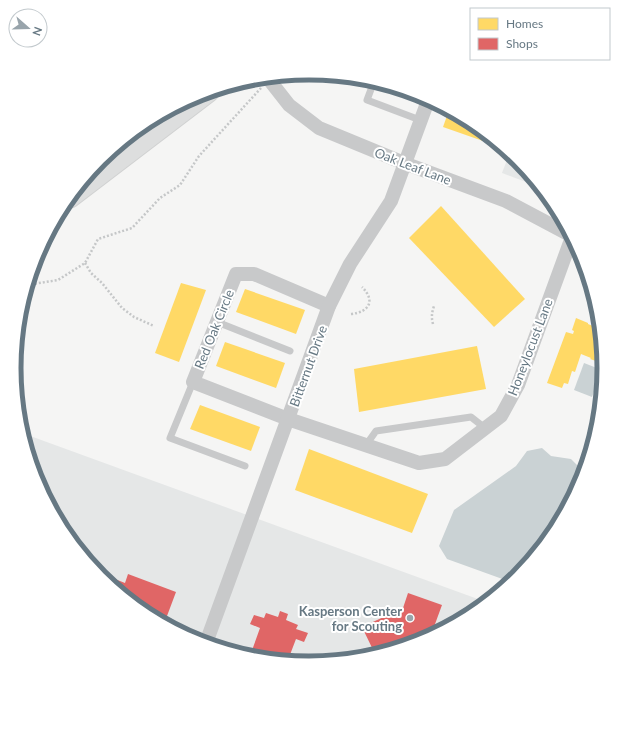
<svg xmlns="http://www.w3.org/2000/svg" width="618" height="735" font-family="Lato,sans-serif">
<rect width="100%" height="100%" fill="#f5f5f4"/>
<g fill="#e5e7e7">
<path d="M510 152 518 159 542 188 502 173Z"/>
<path d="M22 433 486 602 473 613 422 640 366 657 309 662 251 657 196 640 145 613 100 576 64 531 36 480Z"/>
</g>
<g fill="#cad2d4">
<path d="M584 363 602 370 592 397 574 390Z"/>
<path d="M542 448 551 456 571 459 584 472 581 481 554 532 517 576 511 582 447 559 439 546 454 510 516 466 527 451Z"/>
</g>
<g fill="#ffd966">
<path d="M449 110 473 122 486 133 483 141 443 127Z"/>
<path d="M441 206 525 299 494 327 409 238Z"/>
<path d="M181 283 206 290 179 362 155 353Z"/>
<path d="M245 289 305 310 296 334 236 312Z"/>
<path d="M576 318 588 323V324L600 329 603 362 602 363 590 359 591 358 581 354 575 372 572 371 568 384 564 383 562 388 547 383 566 332 573 334 574 331 572 330Z"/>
<path d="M225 342 285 363 276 388 216 366Z"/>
<path d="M477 346 486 389 359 412 354 369Z"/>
<path d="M200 405 260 427 251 451 190 429Z"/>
<path d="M309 449 428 494 412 533 295 490Z"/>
</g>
<g fill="#e06666">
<path d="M128 574 176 592 167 616 169 623H164L145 613 108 583 110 577 125 583Z"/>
<path d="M408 593 442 605 431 635 422 640 375 654 362 627 403 608Z"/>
<path d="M280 611 288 614 286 620 298 625 296 629 308 633 304 642 296 639 288 660 250 656 260 628 250 624 254 615 264 618 266 613 278 617Z"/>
</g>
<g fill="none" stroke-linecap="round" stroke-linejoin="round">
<defs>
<path id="primary" d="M69 197 208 91"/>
</defs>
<use href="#primary" stroke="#d1d2d2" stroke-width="24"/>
<g stroke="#c5c7c8" stroke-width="2.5" stroke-dasharray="2 2" stroke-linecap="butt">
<path d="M85 263 91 273 102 283 122 308 134 317 154 326"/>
<path d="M27 285 58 280 85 263 98 239 132 228 160 198 180 185 199 156 261 88"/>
<path d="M351 314C369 312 376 301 362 287"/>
<path d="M433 324C431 317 432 312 434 306"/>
</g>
<g stroke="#c8c9ca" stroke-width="7">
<path d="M376 81 373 84 367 100 420 120"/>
<path d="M217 322 290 351"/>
<path d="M193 382 170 438 245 466"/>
<path d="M366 445 376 431 471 417 485 428"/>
<path d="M74 544 80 546"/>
</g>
<g stroke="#c8c9ca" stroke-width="14">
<path d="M267 77 289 105 319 128 404 163 506 201 572 236"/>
<path d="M329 306 254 274H236L193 382 288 419 419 463 445 459 501 416 518 385 572 237"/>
<path d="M206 643 329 306 350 264 391 201 429 98"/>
</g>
<use href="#primary" stroke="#dddede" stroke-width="22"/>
</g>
<circle fill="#98a4ab" stroke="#fff" stroke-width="1.5" cx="410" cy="618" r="4"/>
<g text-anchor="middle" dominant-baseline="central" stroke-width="4" stroke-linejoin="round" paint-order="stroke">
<g font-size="13" fill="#667883" stroke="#fff">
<text transform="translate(413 166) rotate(21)">Oak Leaf Lane</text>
<text transform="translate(214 329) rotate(-68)">Red Oak Circle</text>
<text transform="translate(530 347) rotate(-69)">Honeylocust Lane</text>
<text transform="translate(308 366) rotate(-70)">Bitternut Drive</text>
</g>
<g font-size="13" font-weight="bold" fill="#667883" stroke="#fff" text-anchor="end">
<text x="402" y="611">Kasperson Center<tspan x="402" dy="15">for Scouting</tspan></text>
</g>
</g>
<path d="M0 0H618V735H0ZM21 368a288 288 0 1 1 576 0a288 288 0 1 1-576 0Z" fill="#fff" fill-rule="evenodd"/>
<path fill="none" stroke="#667883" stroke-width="5" d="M21 368a288 288 0 1 1 576 0a288 288 0 1 1-576 0Z"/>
<rect x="470" y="8" width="140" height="52" fill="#ffffff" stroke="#c2c9cd"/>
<rect x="478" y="18" width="20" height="12" fill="#ffd966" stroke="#c2c9cd"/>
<text x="506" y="28" font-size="12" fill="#667883">Homes</text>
<rect x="478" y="38" width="20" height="12" fill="#e06666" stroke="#c2c9cd"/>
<text x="506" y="48" font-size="12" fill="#667883">Shops</text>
<g transform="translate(28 28) rotate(110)"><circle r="19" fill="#ffffff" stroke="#c2c9cd"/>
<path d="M0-3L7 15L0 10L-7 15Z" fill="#98a4ab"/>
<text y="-6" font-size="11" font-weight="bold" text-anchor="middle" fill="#667883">N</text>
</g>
</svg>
